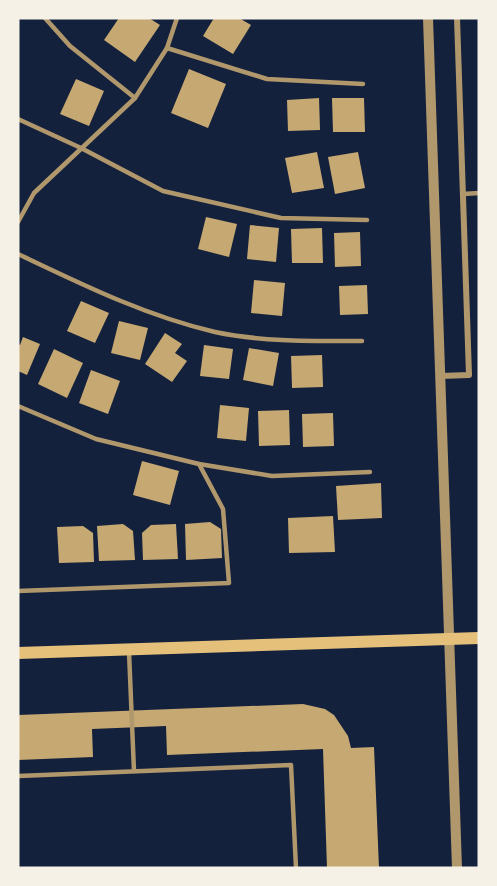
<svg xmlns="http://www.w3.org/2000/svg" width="497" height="886" font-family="'Asap Condensed',sans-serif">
<rect width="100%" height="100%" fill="#14213d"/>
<g fill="#c6a872">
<path d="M119 18H149L160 25 135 62 104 40Z"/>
<path d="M214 18H239L251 25 233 54 203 36Z"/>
<path d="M189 69 226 84 208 128 171 113Z"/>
<path d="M76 79 104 91 89 126 60 114Z"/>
<path d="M319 98 320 130 288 131 287 100Z"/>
<path d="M332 98H364L365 132H333Z"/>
<path d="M317 152 324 188 292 193 285 158Z"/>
<path d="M358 152 365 188 335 194 328 157Z"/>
<path d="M206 217 237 224 229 257 198 249Z"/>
<path d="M250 225 279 228 276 262 247 259Z"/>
<path d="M322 228 323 263H292L291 229Z"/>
<path d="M360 232 361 266 335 267 334 233Z"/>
<path d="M254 280 285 283 282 316 251 313Z"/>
<path d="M367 285 368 314 340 315 339 286Z"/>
<path d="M81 301 109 313 95 343 67 331Z"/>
<path d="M119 321 148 328 140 360 111 353Z"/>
<path d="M165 333 182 344 175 353 187 361 172 382 145 364Z"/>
<path d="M23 337 40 344 27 375 18 371V344L20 345Z"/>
<path d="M204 345 233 349 229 379 200 376Z"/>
<path d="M249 348 279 353 273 386 243 380Z"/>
<path d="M54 349 83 363 67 398 38 384Z"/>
<path d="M322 355 323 387 292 388 291 356Z"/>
<path d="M91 370 120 381 108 414 79 403Z"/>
<path d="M220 405 249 408 246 441 217 438Z"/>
<path d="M289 410 290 445 259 446 258 411Z"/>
<path d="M333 413 334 446 303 447 302 414Z"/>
<path d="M142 461 179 471 170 505 133 495Z"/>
<path d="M381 483 382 518 338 520 336 486Z"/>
<path d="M333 516 335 552 289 553 288 518Z"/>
<path d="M210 522 221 529 222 558 186 560 185 524Z"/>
<path d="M123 524 133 531 135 560 99 561 97 526Z"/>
<path d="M176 524 178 559 143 560 142 533 151 525Z"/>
<path d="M83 526 93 533 94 562 59 563 57 527Z"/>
<path d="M303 704 325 709 334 715 348 736 351 748 374 747 379 868H327L323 749 167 755 166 726 92 729 93 757 18 760V715Z"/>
</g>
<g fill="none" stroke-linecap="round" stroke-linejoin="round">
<g stroke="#b1986c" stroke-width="4.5">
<path d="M45 18 70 46 135 98"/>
<path d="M167 48 267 79 363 84"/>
<path d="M18 119 81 148 163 191 281 218 367 220"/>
<path d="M463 194 479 193"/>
<path d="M18 222 34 193 135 98 167 48 177 18"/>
<path d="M18 254C81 284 146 316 215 332 262 342 313 341 362 341"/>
<path d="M18 406 96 439 199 464 272 476 370 472"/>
<path d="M18 591 229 583 223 509 199 464"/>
<path d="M129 652 134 771"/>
<path d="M18 776 291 765 296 868"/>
</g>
<path stroke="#b1986c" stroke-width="6" d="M440 376 469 375 457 18"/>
<path stroke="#b1986c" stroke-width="10" d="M428 18 457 868"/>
<path stroke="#e5c07b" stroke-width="12" d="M18 653 479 638"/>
</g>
<rect width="497" height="886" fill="none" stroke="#f6f1e7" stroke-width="39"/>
</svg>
